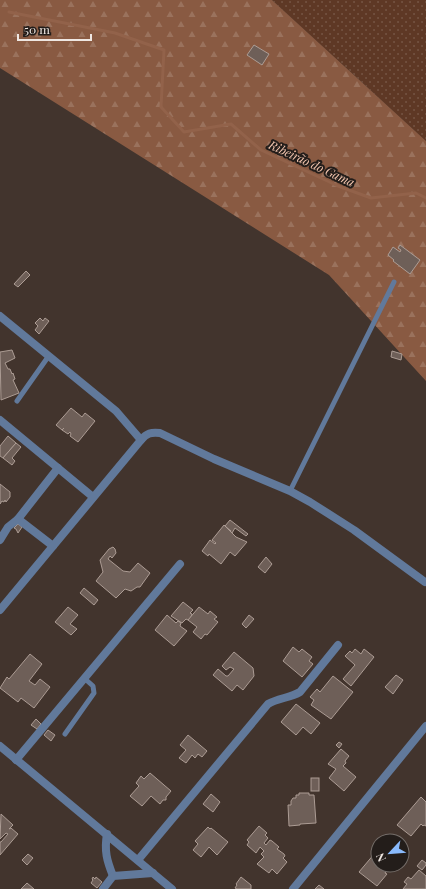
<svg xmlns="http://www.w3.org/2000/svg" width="426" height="889" font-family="'Playfair Display',serif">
<defs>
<pattern id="grass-dots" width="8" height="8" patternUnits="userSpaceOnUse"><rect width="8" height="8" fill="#5e3825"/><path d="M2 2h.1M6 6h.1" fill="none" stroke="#755544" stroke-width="1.8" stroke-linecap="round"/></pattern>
<pattern id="forest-firs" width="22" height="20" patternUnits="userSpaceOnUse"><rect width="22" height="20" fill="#895a42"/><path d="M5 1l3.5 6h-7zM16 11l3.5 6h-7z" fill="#9a725d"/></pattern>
</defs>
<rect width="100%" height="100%" fill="#42342d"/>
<path fill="url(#grass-dots)" d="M272 0H426V141Z"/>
<path fill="url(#forest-firs)" d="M0 0H272L426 141V381L329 275 0 68Z"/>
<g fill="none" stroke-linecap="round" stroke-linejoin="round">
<path stroke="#92624a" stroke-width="3" d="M9 12 115 33 164 50 161 107 184 132 231 124 261 150 338 186 371 198 416 193 426 198"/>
</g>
<g fill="#6e5f58" stroke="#ac9c94">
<path d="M254 45 269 54 262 65 247 55Z"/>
<path d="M400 245 420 260 410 274 393 261 394 260 388 255 393 247 400 252 401 250 398 248Z"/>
<path d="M26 271 30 275 18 287 14 284Z"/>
<path d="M40 318 43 321 45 318 49 321 39 334 35 330 38 326 35 323Z"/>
<path d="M12 350 15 358 5 363 8 369H10L12 374 13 373 15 379 13 380 19 393 1 400 0 352Z"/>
<path d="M392 351 402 354 401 360 391 357Z"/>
<path d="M71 408 82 417 85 413 95 421 78 442 70 436 71 434 70 432 68 434 62 430 64 428 62 430 56 425Z"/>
<path d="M8 436 16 443 3 458 0 456V446Z"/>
<path d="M16 443 21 447 12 458 15 461 12 465 3 458Z"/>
<path d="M0 484 10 492V497L6 502 5 500 4 502 2 501 0 504Z"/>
<path d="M230 520 248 534 246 536 235 528 232 533 230 532 231 531 225 526Z"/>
<path d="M18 524 22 527 18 533 16 529 14 528Z"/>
<path d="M224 525 236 537 247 542 235 556 230 552 221 564 209 554 208 556 202 551 210 540 215 544 216 543 212 540Z"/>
<path d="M113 547 115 549 116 553 112 558 110 556 108 559 123 571 130 572 138 563 150 573 140 587H137L131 591 125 589 116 598 96 581 103 572 100 560 109 549Z"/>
<path d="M266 557 272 564 265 573 258 567Z"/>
<path d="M84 588 98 600 94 605 80 593Z"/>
<path d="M183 602 193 610 190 613 192 614 191 617 188 620 186 619 182 623 171 616Z"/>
<path d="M68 607 78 615 70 624 77 629 71 635 55 622Z"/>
<path d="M199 607 208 614 210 611 217 617 214 619 218 622 207 635 205 634 201 639 193 632 197 627 188 620Z"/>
<path d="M167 615 176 623 178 621 181 623 180 626 187 631 174 646 155 630Z"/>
<path d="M249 615 254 619 246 628 242 624Z"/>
<path d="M293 647 299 652 302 649 312 657 309 661 313 664 302 677 283 661Z"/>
<path d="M355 649 361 654 364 649 374 657 351 686 343 679 355 665 345 656 350 651 352 653Z"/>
<path d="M234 652 253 668 254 676 243 690 237 685 232 691 213 675 218 669 226 676H228L234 669 230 667 226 670 222 666Z"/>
<path d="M30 654 42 664 29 681 35 685 40 679 50 687 34 708 21 698 18 702 0 688 7 677 9 679Z"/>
<path d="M396 675 403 680 393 694 385 687Z"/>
<path d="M333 676 353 692 331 719 311 705 314 700 310 697 317 689 320 692Z"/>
<path d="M296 704 320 723 311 734 303 727 296 735 281 722Z"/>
<path d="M36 719 41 724 37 729 31 725Z"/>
<path d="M48 730 55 735 51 741 44 735Z"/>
<path d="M188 735 207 751 202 757 198 754 195 758 192 755 186 763 179 758 186 750 180 745Z"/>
<path d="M339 742 342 744 339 748 336 745Z"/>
<path d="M341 749 349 756 345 761 346 763 343 766 356 777 344 791 329 778 336 769 328 764Z"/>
<path d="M150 773 171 791 166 797V800H163L160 804 151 796 142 806 130 796 139 786 136 783 141 776 144 779Z"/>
<rect x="311" y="778" width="8" height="13"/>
<path d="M299 793H309V795H314L316 823 300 824V825L289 826 288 805H291V801L293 798H296V795H299Z"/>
<path d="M211 794 220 802 213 812 203 804Z"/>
<path d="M421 797 426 802V826L424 825 423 826 421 824 411 836 397 825Z"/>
<path d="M1 814 13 825 9 829 11 828 18 834 0 855V842H1L8 834 6 833 0 839Z"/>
<path d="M259 826 267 833 265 835 268 838 264 843 266 845 270 840 272 841 279 847 277 849 284 854 285 856 283 858 287 862 277 874 272 869 269 873 257 864 264 857 261 854 264 851 260 847 256 853 247 845 249 842 247 840Z"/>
<path d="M208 827 210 829 211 828 228 842 217 855 209 847 201 857 193 850 198 844 195 841Z"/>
<path d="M375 853 378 856V865H394L391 869 389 866 385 873 387 874 377 886 359 872Z"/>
<path d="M28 854 33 858 27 865 22 860Z"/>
<path d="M422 860 426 863V865L422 870 417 866Z"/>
<path d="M419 870 426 876V889H403L407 884 404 882 408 877 411 879Z"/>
<path d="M93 877 95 879 96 877 102 882 97 888 91 883 93 880 92 879Z"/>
<path d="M241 877 251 885V889H237L235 888 237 885 236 884Z"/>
<path d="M27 883 34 889H21Z"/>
<path d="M319 885 324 889H315Z"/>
</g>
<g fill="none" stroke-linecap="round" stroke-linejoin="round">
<g stroke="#61799b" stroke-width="5">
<path d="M17 401 48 357"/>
<path d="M290 491 394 282"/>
<path d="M65 734 94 693 93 686 84 678"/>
</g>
<g stroke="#61799b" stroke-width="8">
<path d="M0 316 116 411 141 440"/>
<path d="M0 420 93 497"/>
<path d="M18 519 58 468"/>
<path d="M0 540 8 527 18 519 53 546"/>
<path d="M0 610 141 440C147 433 151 432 160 433L214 459 290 491 310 502 354 530 425 582"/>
<path d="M16 760 180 564"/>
<path d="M107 834C104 851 107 861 113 876"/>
<path d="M138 860 268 704C278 698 290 698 300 692L338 645"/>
<path d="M103 889 113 876 153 873"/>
<path d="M293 889 426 726"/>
</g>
<path stroke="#61799b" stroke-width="8" d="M0 746 172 889"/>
</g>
<g text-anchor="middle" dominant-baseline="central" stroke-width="4" stroke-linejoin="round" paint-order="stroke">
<g font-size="12" font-style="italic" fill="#f5c7b0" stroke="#231d1a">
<text transform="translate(312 163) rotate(25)">Ribeirão do Gama</text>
</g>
</g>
<g transform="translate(390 853) rotate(244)"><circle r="19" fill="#231d1a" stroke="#756e6a"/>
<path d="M0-3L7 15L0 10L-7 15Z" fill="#89bafc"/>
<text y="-6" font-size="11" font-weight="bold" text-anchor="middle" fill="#efe7e2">N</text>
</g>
<path d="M18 34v6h73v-6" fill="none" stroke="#efe7e2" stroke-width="2"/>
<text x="24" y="34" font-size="12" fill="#efe7e2" stroke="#231d1a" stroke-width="3" paint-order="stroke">50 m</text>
</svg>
